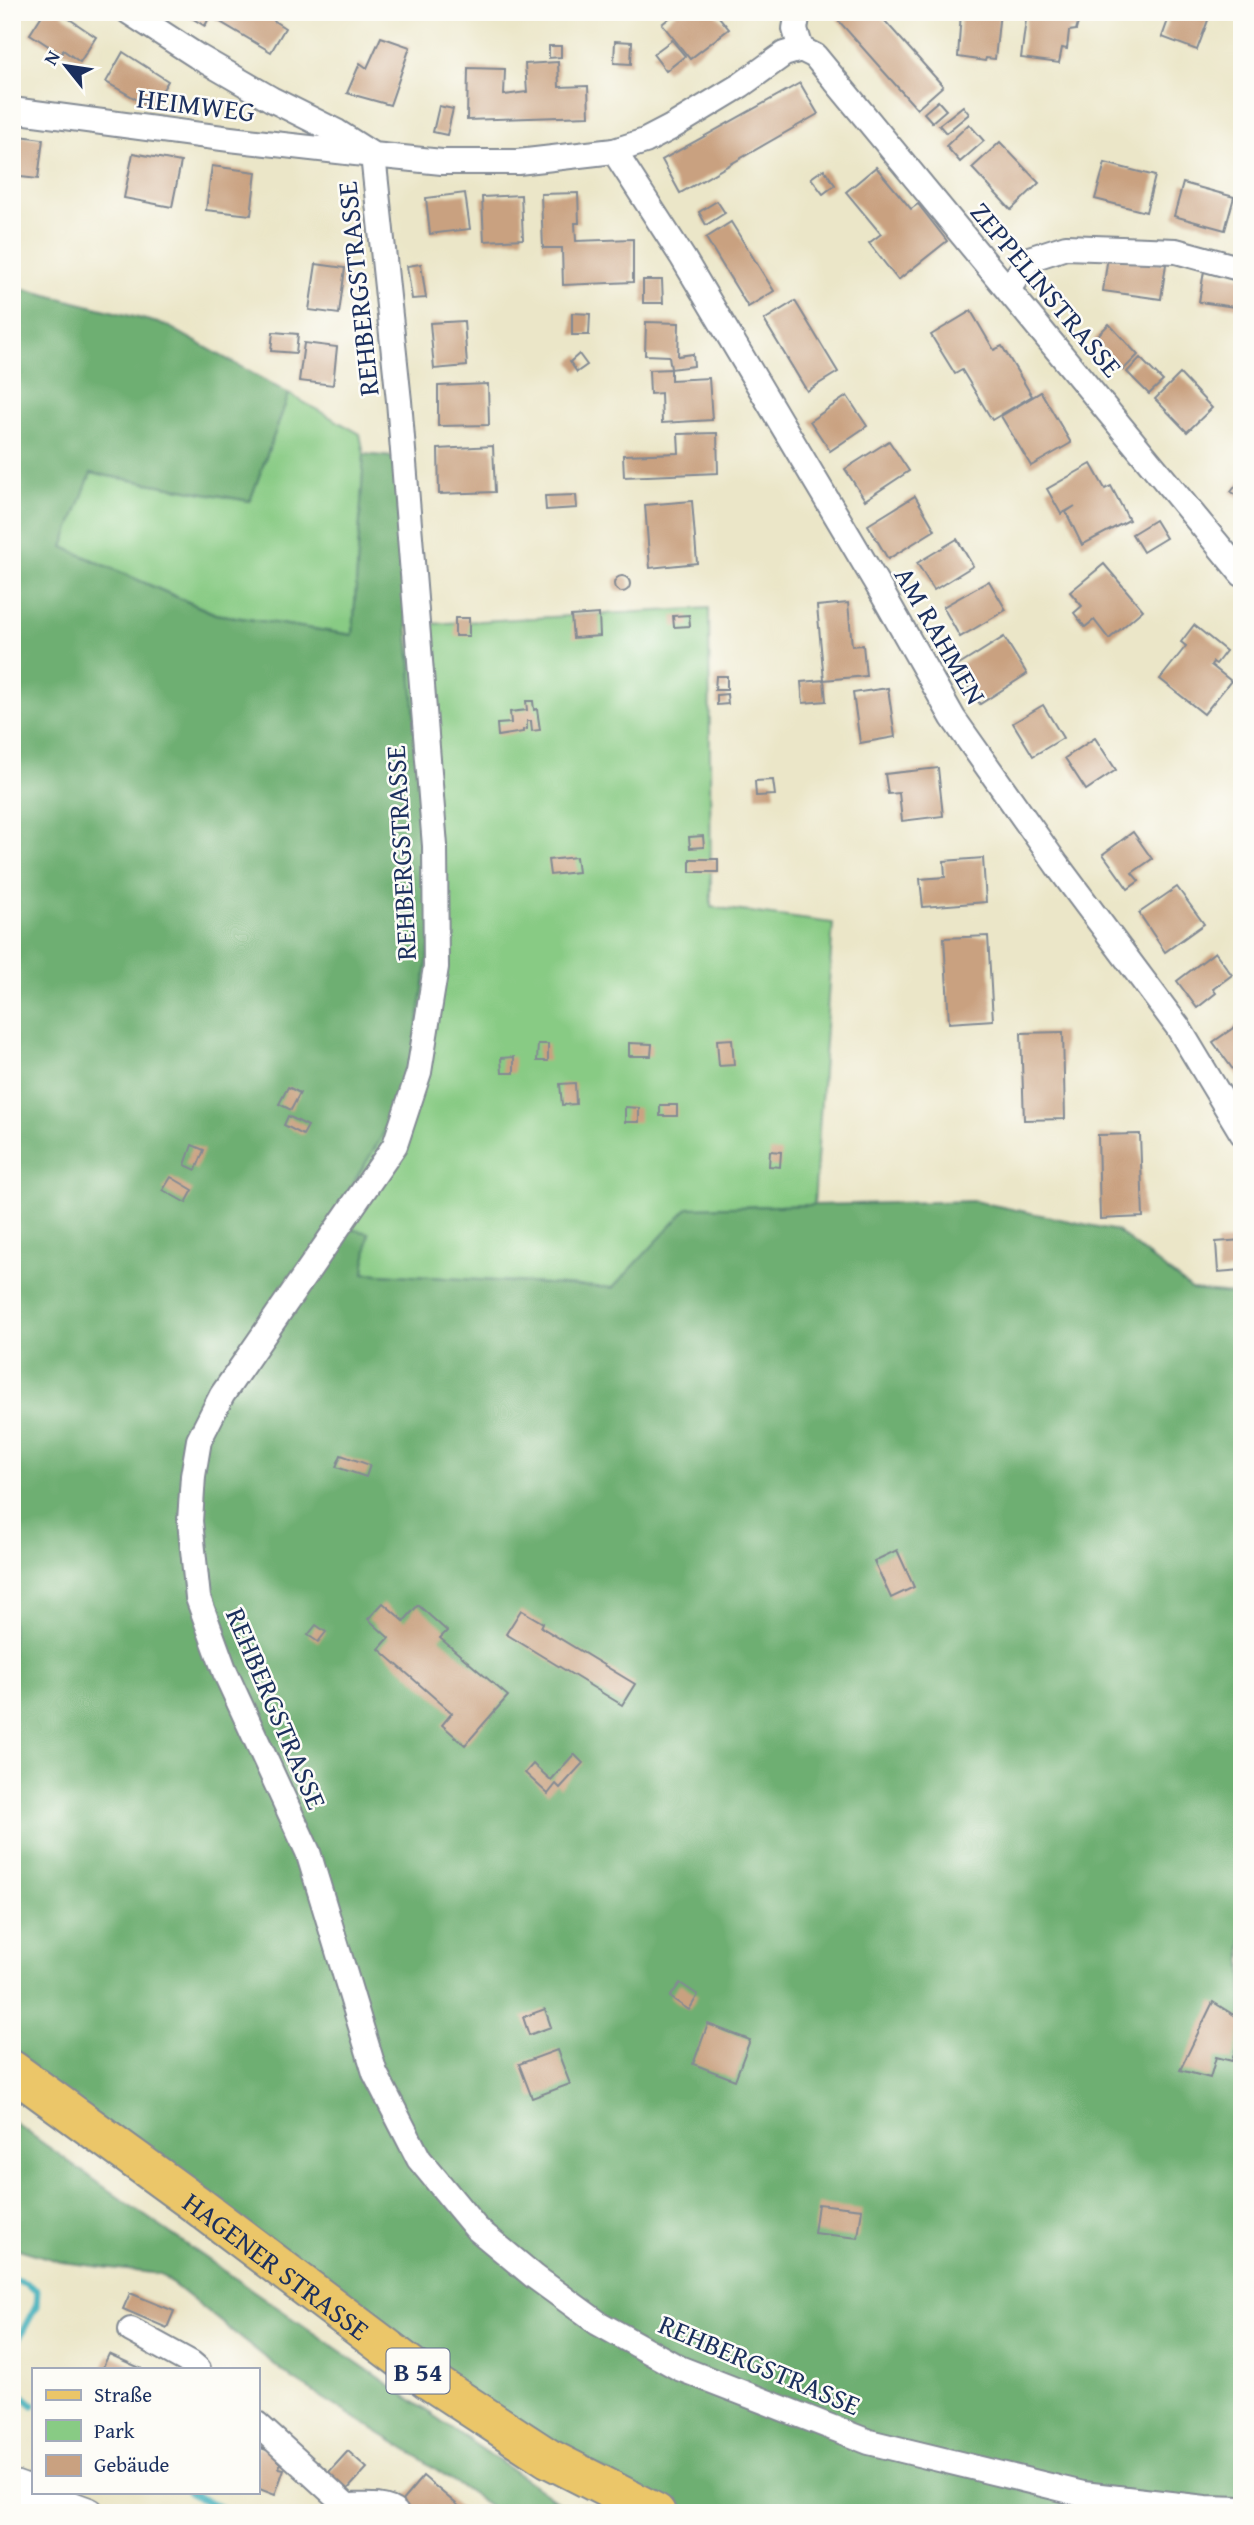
<svg xmlns="http://www.w3.org/2000/svg" width="1254" height="2525" font-family="'Gentium Book Plus',serif">
<rect width="100%" height="100%" fill="#fdfcf7"/>
<filter id="ink" filterUnits="userSpaceOnUse"><feTurbulence type="fractalNoise" baseFrequency=".0143" numOctaves="2"/><feDisplacementMap in="SourceGraphic" scale="14" xChannelSelector="R" yChannelSelector="G"/><feConvolveMatrix kernelMatrix="1 2 1 2 8 2 1 2 1" color-interpolation-filters="sRGB"/></filter>
<filter id="wash" filterUnits="userSpaceOnUse"><feTurbulence type="fractalNoise" baseFrequency=".00686" numOctaves="4" result="noise"/><feDisplacementMap in="SourceGraphic" scale="28" xChannelSelector="R" yChannelSelector="G"/><feGaussianBlur stdDeviation="1.57" result="paint"/><feColorMatrix in="noise" values="0 0 0 0 0 0 0 0 0 0 0 0 0 0 0 0 0 1.4 0 .05"/><feComposite in="paint" operator="in"/></filter>
<g filter="url(#wash)">
<rect width="100%" height="100%" fill="#ebe6c8"/>
<g fill="#88cb84" stroke="#527d71" stroke-width="2">
<path d="M289 394 360 434 364 454 353 635 216 614 63 547 90 473 250 501Z"/>
<path d="M709 608 711 907 833 923 814 1205 688 1208 613 1288 364 1273 327 1224 381 1138 410 1073 412 625Z"/>
</g>
<g fill="#6eaf72" stroke="#446f68" stroke-width="2">
<path d="M12 286 166 325 289 394 250 501 91 473 63 547 215 614 353 635 364 454 394 457 432 932 410 1073 381 1138 328 1224 369 1233 364 1273 613 1288 688 1208 974 1201 1117 1231 1192 1290 1242 1295V2513H679L436 2375 12 2055Z"/>
<path d="M12 2121 128 2204 574 2513H500L418 2457 294 2380 160 2274 61 2262 12 2247Z"/>
</g>
<g fill="none" stroke-linecap="round" stroke-linejoin="round">
<g stroke="#3eaeb9" stroke-width="7">
<path d="M12 2279 25 2283 37 2291 36 2306 12 2351"/>
<path d="M12 2387 33 2405"/>
<path d="M188 2492 231 2513"/>
</g>
</g>
<g id="blocks">
<g fill="#c9a180">
<path d="M44 12H59L96 37 80 62 63 50 61 54 30 34Z"/>
<path d="M182 12H279L274 21 285 28 271 52 210 16 205 26Z"/>
<path d="M677 12H715L729 29 690 59 662 24Z"/>
<path d="M846 12H877L943 86 917 109 837 19Z"/>
<path d="M961 12H1000L995 59 986 58 985 61 958 57Z"/>
<path d="M1027 12 1074 18 1078 23 1076 30 1069 31 1067 49 1062 48 1059 63 1021 58Z"/>
<path d="M1171 12H1211L1197 50 1162 37Z"/>
<path d="M381 37 410 47 390 105 347 93 360 63 367 68Z"/>
<path d="M672 40 685 56 666 71 653 54Z"/>
<path d="M615 41 632 42 631 64 614 63Z"/>
<path d="M549 46H561V57L549 58Z"/>
<path d="M123 52 168 81 152 108 106 82Z"/>
<path d="M558 62 559 87 588 86 589 116 467 120 468 68 505 69 504 95 527 92 525 64Z"/>
<path d="M800 83 818 114 680 193 662 160Z"/>
<path d="M938 101 946 110 932 122 924 113Z"/>
<path d="M439 106 453 109 447 135 433 132Z"/>
<path d="M963 106 969 114 946 133 939 125Z"/>
<path d="M969 124 984 141 960 162 946 146Z"/>
<path d="M12 135 43 139 38 179 12 176Z"/>
<path d="M1000 142 1039 183 1011 210 972 168Z"/>
<path d="M133 153 181 162 172 207 124 198Z"/>
<path d="M1105 163 1155 176 1146 212 1095 199Z"/>
<path d="M212 166 256 172 251 215 206 210Z"/>
<path d="M876 167 911 209 918 204 947 241 898 280 869 243 881 234 846 192Z"/>
<path d="M824 169 835 185 823 194 811 178Z"/>
<path d="M1183 183 1234 197 1225 230 1174 216Z"/>
<path d="M465 193 470 229 430 234 426 198Z"/>
<path d="M578 193 579 223H575L576 241 633 239V282L563 285 562 248H543L541 194Z"/>
<path d="M521 195 523 239 484 241 482 197Z"/>
<path d="M717 201 725 213 706 225 699 212Z"/>
<path d="M731 222 774 291 748 307 706 238Z"/>
<path d="M1108 256 1166 264 1161 299 1103 291Z"/>
<path d="M316 264 345 268 339 314 309 310Z"/>
<path d="M421 264 426 298 412 299 407 266Z"/>
<path d="M1204 271 1242 277V308L1199 302Z"/>
<path d="M643 280H662L663 303H643Z"/>
<path d="M795 301 838 372 807 391 764 320Z"/>
<path d="M971 311 994 350 1002 346 1032 396 992 420 962 370 955 374 931 335Z"/>
<path d="M572 313 590 314 589 335H572Z"/>
<path d="M464 321 467 366 434 369 430 323Z"/>
<path d="M646 322 679 323 678 356 693 354 694 366 671 369 669 356 645 355Z"/>
<path d="M1109 324 1138 355 1123 370 1094 339Z"/>
<path d="M273 332 298 334 296 353 271 351Z"/>
<path d="M304 343 337 347 333 385 299 381Z"/>
<path d="M579 354 587 365 577 372 570 362Z"/>
<path d="M1140 358 1163 381 1149 394 1127 372Z"/>
<path d="M671 369V380L709 378 712 420 662 423 661 393 650 394 649 370Z"/>
<path d="M1180 374 1212 408 1187 432 1155 399Z"/>
<path d="M488 384 489 425 438 426V386Z"/>
<path d="M1041 392 1071 443 1031 466 1001 416Z"/>
<path d="M847 396 867 426 830 451 810 421Z"/>
<path d="M717 433 718 473 624 477 623 455 679 453 678 434Z"/>
<path d="M889 441 909 471 865 500 845 469Z"/>
<path d="M493 446 495 492 439 494 438 449Z"/>
<path d="M1091 464 1105 489 1111 486 1129 520 1082 545 1066 512 1075 506 1061 514 1047 489Z"/>
<path d="M1242 478V500L1231 492Z"/>
<path d="M576 495 577 508 546 510 545 496Z"/>
<path d="M915 496 935 530 888 559 868 525Z"/>
<path d="M692 501 697 563 650 568 645 505Z"/>
<path d="M1155 520 1166 538 1143 552 1132 534Z"/>
<path d="M957 539 973 566 934 590 917 563Z"/>
<path d="M1104 564 1143 610 1109 639 1094 620 1085 627 1074 613 1082 606 1070 592Z"/>
<circle cx="622" cy="584" r="8"/>
<path d="M989 581 1006 610 960 637 943 607Z"/>
<path d="M848 603 852 646 863 645 866 676 824 680 826 701 803 703 801 682 824 680 817 606Z"/>
<path d="M599 614 600 636 573 638 571 616Z"/>
<path d="M689 615 690 626 674 627 673 616Z"/>
<rect x="455" y="618" width="14" height="18"/>
<path d="M1194 625 1226 651 1216 664 1213 662 1211 665 1231 681 1204 714 1160 679 1186 646 1181 642Z"/>
<path d="M1004 637 1027 674 980 704 956 667Z"/>
<path d="M716 676H727V690H715Z"/>
<path d="M888 688 895 737 860 743 853 693Z"/>
<path d="M727 694 728 704 717 705V695Z"/>
<path d="M526 701H533L534 710 537 709 540 730 532 731 531 721H527V729L523 730V732L498 736 497 724 511 723 510 712 527 710Z"/>
<path d="M1043 705 1063 738 1033 756 1013 723Z"/>
<path d="M1095 738 1116 770 1086 790 1065 758Z"/>
<path d="M938 768 943 816 902 821 899 793 888 794 885 774Z"/>
<path d="M773 780 775 795 756 796 755 781Z"/>
<path d="M1133 832 1152 859 1132 873 1139 881 1128 889 1103 854Z"/>
<path d="M703 836 704 847 690 848 689 837Z"/>
<path d="M576 857 578 872 550 875 548 860Z"/>
<path d="M983 858 986 902 923 907 920 879 945 877 944 861Z"/>
<rect x="690" y="859" width="28" height="13"/>
<path d="M1177 887 1204 924 1165 952 1139 913Z"/>
<path d="M988 936 993 1020 949 1023 944 938Z"/>
<path d="M1215 952 1232 975 1213 989 1216 993 1197 1008 1177 981Z"/>
<path d="M1242 1022V1082L1213 1042Z"/>
<path d="M1063 1032 1065 1119 1024 1120 1021 1033Z"/>
<path d="M732 1039 734 1065 719 1066 717 1040Z"/>
<path d="M629 1043 652 1044 651 1056H629Z"/>
<path d="M538 1044H548V1061H537Z"/>
<path d="M514 1057V1073H502L501 1058Z"/>
<path d="M575 1083 576 1104 562 1105 560 1084Z"/>
<path d="M288 1087 300 1093 291 1110 279 1104Z"/>
<rect x="660" y="1105" width="17" height="11"/>
<path d="M625 1107 639 1108V1122H625Z"/>
<path d="M288 1116 308 1126 303 1135 284 1125Z"/>
<path d="M1140 1134 1143 1217 1100 1219 1098 1135Z"/>
<path d="M192 1145 204 1150 196 1170 185 1165Z"/>
<path d="M770 1151 781 1152 780 1167 769 1166Z"/>
<path d="M171 1177 193 1190 186 1203 163 1190Z"/>
<path d="M1242 1240V1270L1218 1272 1216 1242Z"/>
<path d="M341 1455 370 1465 366 1477 336 1467Z"/>
<path d="M897 1550 914 1587 891 1598 874 1561Z"/>
<path d="M383 1603 404 1621 418 1605 447 1631 440 1638 508 1696 465 1745 442 1725 452 1713 379 1649 389 1638 368 1619Z"/>
<path d="M521 1610 543 1623 541 1627 635 1684 622 1705 506 1634Z"/>
<path d="M316 1625 326 1632 318 1642 308 1635Z"/>
<path d="M574 1754 583 1763 560 1788 556 1784 548 1794 525 1773 533 1764 551 1780Z"/>
<path d="M680 1983 698 1995 689 2010 670 1997Z"/>
<path d="M1213 2002 1242 2020V2027L1232 2061 1216 2057 1210 2078 1180 2070Z"/>
<path d="M545 2009 551 2027 529 2035 523 2017Z"/>
<path d="M708 2024 750 2040 735 2080 693 2064Z"/>
<path d="M557 2050 570 2084 532 2098 519 2064Z"/>
<path d="M818 2204 862 2209 858 2238 814 2233Z"/>
<path d="M130 2293 174 2311 167 2328 123 2309Z"/>
<path d="M109 2354 142 2369H102Z"/>
<path d="M257 2447 283 2455 279 2468 284 2469 275 2495 257 2488Z"/>
<path d="M348 2451 367 2468 346 2491 327 2474Z"/>
<path d="M423 2476 462 2509 459 2513H414L401 2502Z"/>
</g>
</g>
</g>
<g filter="url(#ink)">
<use href="#blocks" fill-opacity="0" stroke="#838a93" stroke-width="2"/>
<g fill="none" stroke-linecap="round" stroke-linejoin="round">
<defs>
<g id="minor">
<path d="M129 12 197 56 271 99 337 132 373 155 442 162H518L614 151 645 141 670 128 741 85 784 54 801 49"/>
<path d="M798 12 795 29 801 49"/>
<path d="M801 49 815 56 1242 574"/>
<path d="M12 110 230 139 373 155 399 401 435 846 436 967 419 1072 395 1145 222 1395 199 1440 193 1476 190 1521 198 1598 225 1672 308 1852 375 2073 419 2159 476 2228 535 2277 598 2323 679 2368 869 2442 1083 2494 1205 2508 1242 2509"/>
<path d="M614 151 683 258 877 584 953 718 1057 865 1178 1027 1242 1133"/>
<path d="M1009 288 1029 259 1066 247 1176 251 1242 269"/>
<path d="M131 2330 191 2363 198 2369"/>
<path d="M257 2424 347 2506"/>
<path d="M341 2513 347 2506C362 2506 385 2503 396 2513"/>
</g>
<path id="tertiary" d="M12 2485 89 2513"/>
<g id="primary">
<path id="s1" d="M12 2070 196 2204 429 2380 548 2458 656 2513"/>
</g>
</defs>
<use href="#minor" stroke="#838a93" stroke-width="28"/>
<use href="#tertiary" stroke="#838a93" stroke-width="33"/>
<use href="#primary" stroke="#838a93" stroke-width="42"/>
<use href="#minor" stroke="#fff" stroke-width="24"/>
<use href="#tertiary" stroke="#fff" stroke-width="30"/>
<use href="#primary" stroke="#ebc669" stroke-width="38"/>
</g>
</g>
<g text-anchor="middle" dominant-baseline="central" stroke-width="5" stroke-linejoin="round" paint-order="stroke">
<rect fill="#fdfcf7" stroke="#5f6c8c" stroke-width="2" x="386.5" y="2348.5" width="63" height="45" rx="5"/>
<g font-size="26" font-weight="bold" fill="#1b2f5e">
<text x="418" y="2371">B 54</text>
</g>
<g font-size="28" fill="#1b2f5e" stroke="#fdfcf7">
<text transform="translate(196 104) rotate(7)">HEIMWEG</text>
<text transform="translate(357 289) rotate(-96)">REHBERGSTRASSE</text>
<text transform="translate(1047 289) rotate(50)">ZEPPELINSTRASSE</text>
<text transform="translate(941 635) rotate(60)">AM RAHMEN</text>
<text transform="translate(400 853) rotate(-93)">REHBERGSTRASSE</text>
<text transform="translate(277 1708) rotate(67)">REHBERGSTRASSE</text>
<text stroke="none"><textPath href="#s1" startOffset="329">HAGENER STRASSE</textPath></text>
<text transform="translate(760 2364) rotate(23)">REHBERGSTRASSE</text>
</g>
</g>
<rect width="1254" height="2525" fill="none" stroke="#fdfcf7" stroke-width="42"/>
<rect x="32" y="2368" width="228" height="126" fill="#fdfcf7" stroke="#a3aaba" stroke-width="2"/>
<rect x="46" y="2390" width="35" height="10" fill="#ebc669" stroke="#a3aaba" stroke-width="2"/>
<text x="94" y="2402" font-size="21" fill="#1b2f5e">Straße</text>
<rect x="46" y="2420" width="35" height="21" fill="#88cb84" stroke="#a3aaba" stroke-width="2"/>
<text x="94" y="2438" font-size="21" fill="#1b2f5e">Park</text>
<rect x="46" y="2455" width="35" height="21" fill="#c9a180" stroke="#a3aaba" stroke-width="2"/>
<text x="94" y="2472" font-size="21" fill="#1b2f5e">Gebäude</text>
<g transform="translate(66 66) rotate(300)" stroke="#fdfcf7" stroke-width="5" paint-order="stroke">
<path d="M0-5L12 26L0 18L-12 26Z" fill="#1b2f5e"/>
<text y="-10" font-size="19" font-weight="bold" text-anchor="middle" fill="#1b2f5e">N</text>
</g>
</svg>
